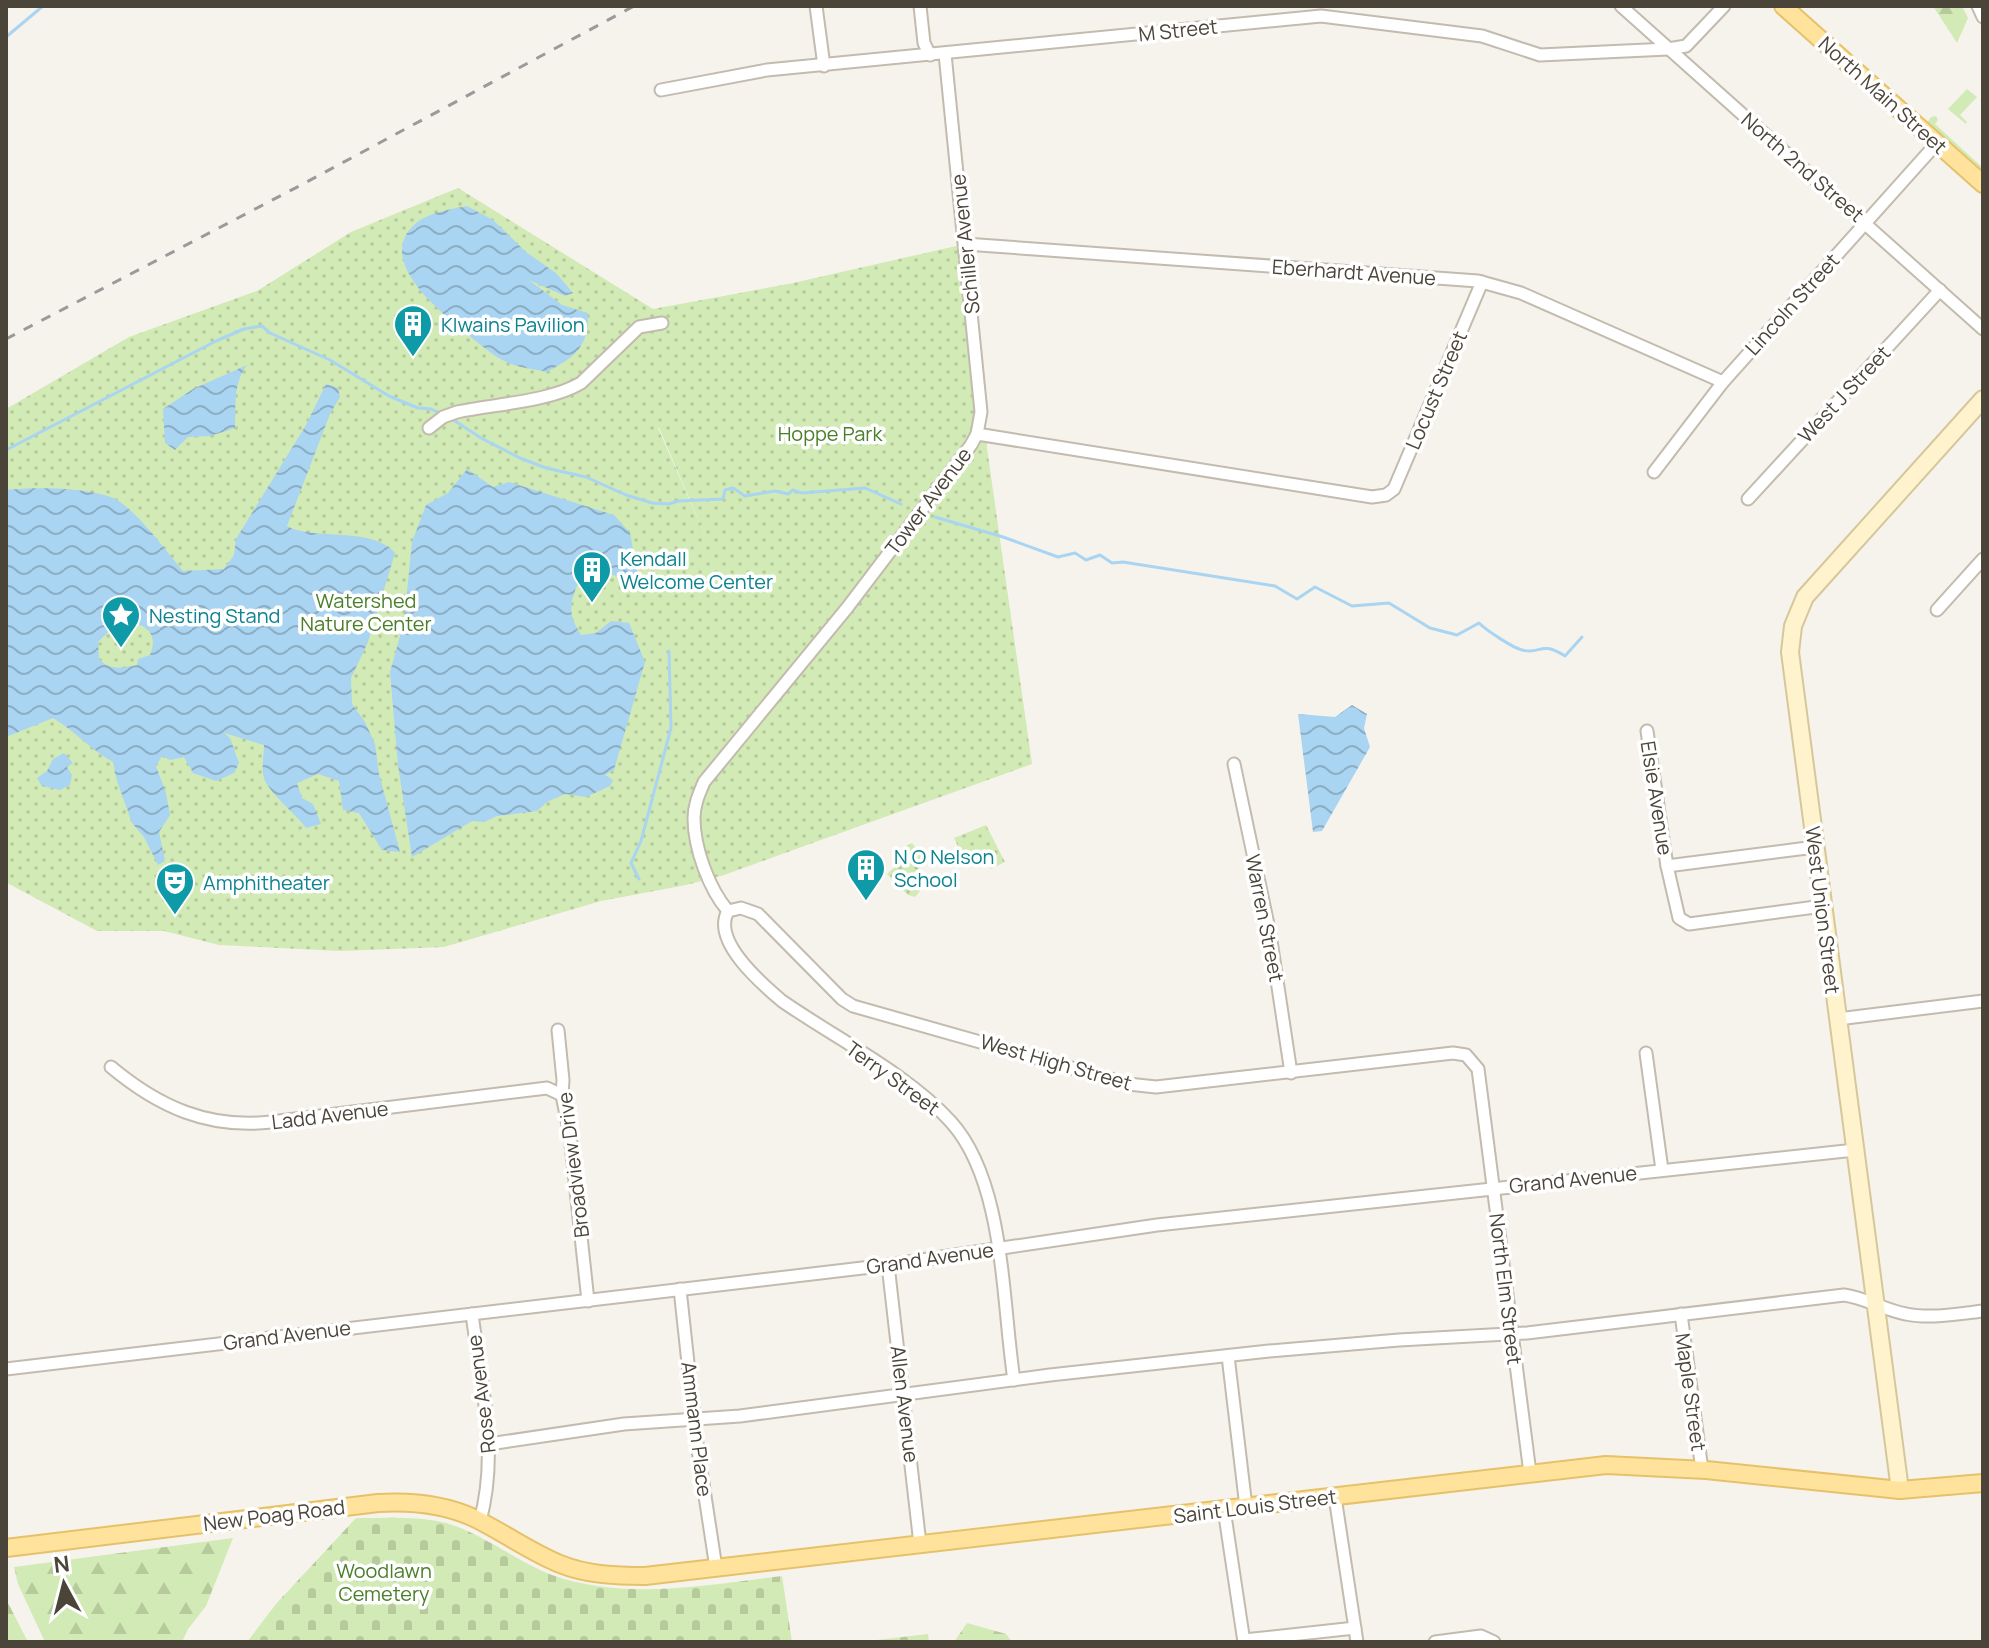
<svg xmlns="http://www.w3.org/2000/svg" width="1989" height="1648" font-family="Manrope,sans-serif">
<defs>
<pattern id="forest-firs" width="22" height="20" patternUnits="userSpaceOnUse" patternTransform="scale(2)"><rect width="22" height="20" fill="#d2eab5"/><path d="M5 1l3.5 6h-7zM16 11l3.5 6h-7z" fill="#b6ca9c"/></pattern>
<pattern id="cemetery-stones" width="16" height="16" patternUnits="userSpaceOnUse" patternTransform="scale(2)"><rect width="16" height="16" fill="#d2eab5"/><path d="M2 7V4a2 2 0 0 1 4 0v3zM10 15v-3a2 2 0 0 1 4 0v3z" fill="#b6ca9c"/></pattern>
<pattern id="park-dots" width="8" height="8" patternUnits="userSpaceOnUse" patternTransform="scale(2)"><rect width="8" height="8" fill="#d2eab5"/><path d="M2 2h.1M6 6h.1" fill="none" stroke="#b6ca9c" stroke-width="1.8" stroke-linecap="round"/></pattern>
<pattern id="water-waves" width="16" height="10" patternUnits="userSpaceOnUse" patternTransform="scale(2)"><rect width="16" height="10" fill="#a9d4f2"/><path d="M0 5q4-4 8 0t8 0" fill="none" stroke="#8caec5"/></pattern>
</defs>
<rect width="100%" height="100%" fill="#f6f3ec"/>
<g fill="#d2eab5">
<path d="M1967 89 1977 97 1960 115 1967 122 1966 124 1948 109Z"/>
<path d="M1936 116 1938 120 1935 124 1983 168V173L1927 123 1931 117Z"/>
</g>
<g fill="url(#forest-firs)">
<path d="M1933 6H1962L1968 18 1957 43Z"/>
<path d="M233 1538 206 1606 188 1629 182 1642H45L18 1584 14 1567Z"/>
<path d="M6 1599 28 1642H6Z"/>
<path d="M967 1623 1006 1634 1012 1642H954Z"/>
</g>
<g fill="url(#cemetery-stones)">
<path d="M356 1518C384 1518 414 1516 442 1522 477 1530 518 1562 552 1575 625 1601 707 1585 782 1576L792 1642H247L276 1604Z"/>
<path d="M928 1634 929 1642H860Z"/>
</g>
<g fill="url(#park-dots)" fill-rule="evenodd">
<path d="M458 188 653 309 793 283 965 244 987 448 1032 764 724 875 686 885 601 901 444 947 340 951 219 945 164 931H97L9 884 6 881V409L129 337 257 291 351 232ZM658 428H659L714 556Z"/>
<path d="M986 825 1005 862 991 869 985 858 967 866 954 838Z"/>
<path d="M912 843 927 862 912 874 921 890 915 897 908 895 887 874 899 863 893 854Z"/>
</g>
<g fill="url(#water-waves)" fill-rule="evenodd">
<path d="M467 206 493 220 526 252 556 273 573 293 565 296 529 280 562 305 588 313C588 348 576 356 547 372 535 369 521 368 511 364 493 357 475 340 460 328 435 307 376 259 415 224 427 213 452 209 467 206Z"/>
<path d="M247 365C233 383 236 405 235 428L210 436 188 437 175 450 165 443 163 409 193 389Z"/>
<path d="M326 384 338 388 340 397 330 414 287 526C313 541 373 526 395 553L368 642 351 678 352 704 365 722 375 744 379 774 400 852 382 850 359 813 343 810 339 781 318 774 297 783 302 798 313 804 321 824 306 828C295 813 268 792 264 778 261 768 264 755 264 745L224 733 230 738 239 763 234 773 216 781 193 773 184 757 170 760 162 756 156 766 166 793 170 815 159 832 165 861 158 865 144 837 132 823 117 781 113 762C91 750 75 731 53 718L6 737V490C35 487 86 487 113 498 135 508 167 552 183 571L224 569 234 555 236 539 306 425ZM125 623C146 623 159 633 150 655L138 659 137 665C121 668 111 671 99 659L98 642 111 629Z"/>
<path d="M467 469 493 487 509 482 614 515 630 533 637 571 633 583C615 576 601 566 582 575 571 599 565 611 581 635L596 633 611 621 629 623 645 662 614 770 605 775 613 780 610 786 586 797 565 794 547 802 537 811 497 816 484 822 472 821 412 857 398 765 390 672 404 622 412 542 426 505 448 493Z"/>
<path d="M1352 705 1367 714 1364 728 1370 747 1322 831 1313 832 1298 714 1335 717Z"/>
<path d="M64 753 73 763 67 767 72 775 70 785 60 790 42 786 37 778 47 771 53 759Z"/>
</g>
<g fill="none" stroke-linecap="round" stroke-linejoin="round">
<g stroke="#a9d4f2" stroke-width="3">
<path d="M6 37 43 6"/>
<path d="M452 419 481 438 520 458 546 468 586 477 626 495 652 503 669 504 678 501 723 499 725 490 733 488 745 496 775 491 788 494 793 490 802 493 865 488 901 504"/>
<path d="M6 450 216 341 244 329 262 326 270 333 330 360 389 396 418 408 431 409 442 414"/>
<path d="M935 517 1003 537 1058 557 1075 553 1086 560 1100 555 1112 563 1123 562 1275 586 1297 599 1315 587 1352 606 1389 603 1430 628 1457 635 1479 623C1486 630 1513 648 1522 650 1542 655 1539 640 1565 656L1582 637"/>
<path d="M639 879 631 863 641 841 671 728 669 651"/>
</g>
<defs>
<g id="street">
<path d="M816 6 824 66"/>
<path d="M920 6 924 43 930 55"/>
<path d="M1621 6 1983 329"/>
<path d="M1978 6 1983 17"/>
<path d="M661 90 767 70 1321 16 1482 36 1540 55 1668 49 1686 46 1724 6"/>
<path d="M965 244 1478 281 1521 293 1723 382"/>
<path d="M429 428 443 417 457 412C494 404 549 402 581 383L639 327 662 323"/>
<path d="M977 434 1372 497 1386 495 1394 489 1482 282"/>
<path d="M1654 472 1723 382 1937 143"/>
<path d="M1748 499 1940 290"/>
<path d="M1937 610 1983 559"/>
<path d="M1647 731 1667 866 1679 918 1689 924 1823 906"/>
<path d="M1234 764 1270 934 1291 1073"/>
<path d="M1667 866 1815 847"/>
<path d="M728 911 741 908 758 914 842 999 853 1006 1128 1084 1156 1087 1453 1053 1466 1055 1478 1069 1530 1473"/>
<path d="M728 911C709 889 694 848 694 818 694 805 699 794 704 782L847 608 971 445 977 434 981 412 945 54"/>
<path d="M728 911C711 941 762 984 782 1001 835 1038 908 1074 951 1122 1005 1182 1002 1302 1014 1380"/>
<path d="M1838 1019 1983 1001"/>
<path d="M558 1030 563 1080 562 1095 570 1135 588 1301"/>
<path d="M1646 1053 1662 1170"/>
<path d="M111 1067C159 1107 208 1129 271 1122L547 1088 562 1095"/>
<path d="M888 1265 920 1544"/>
<path d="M680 1289 696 1437 716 1568"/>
<path d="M472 1314C481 1384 499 1452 480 1521"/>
<path d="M1681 1314 1702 1470"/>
<path d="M1228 1356 1246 1507"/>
<path d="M6 1369 888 1265 1157 1225 1855 1150"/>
<path d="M489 1444 624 1424 740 1416 1050 1375 1269 1351 1399 1340 1527 1333 1844 1295C1866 1298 1884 1310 1906 1314 1930 1319 1958 1314 1983 1311"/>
<path d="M1335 1497 1357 1642"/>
<path d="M1224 1509 1244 1642"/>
<path d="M1244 1640 1355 1628"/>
<path d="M1435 1642 1481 1636 1494 1642"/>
</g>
<path id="secondary" d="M1900 1490 1790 652 1793 626 1805 597 1983 399"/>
<g id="primary">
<path d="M1783 6 1983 184"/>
<path d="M6 1548 378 1503C410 1501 444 1504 474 1518 503 1532 530 1552 560 1564 587 1575 617 1576 645 1576L1606 1465 1706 1470 1900 1490 1983 1483"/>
</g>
</defs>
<use href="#street" stroke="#c2bbae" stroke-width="15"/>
<use href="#secondary" stroke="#d6c79b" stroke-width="20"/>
<use href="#primary" stroke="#e6c16a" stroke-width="20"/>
<use href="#street" stroke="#fff" stroke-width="11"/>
<use href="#secondary" stroke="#fff3cd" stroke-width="16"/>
<use href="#primary" stroke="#ffe39c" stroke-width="16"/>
<path stroke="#9a9a9a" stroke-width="3" stroke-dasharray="10 10" stroke-linecap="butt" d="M6 339 303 184 634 6"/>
</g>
<defs>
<symbol id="building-pin" viewBox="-11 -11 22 30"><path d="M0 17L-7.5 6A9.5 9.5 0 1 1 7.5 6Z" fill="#0f9aa8" stroke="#fff"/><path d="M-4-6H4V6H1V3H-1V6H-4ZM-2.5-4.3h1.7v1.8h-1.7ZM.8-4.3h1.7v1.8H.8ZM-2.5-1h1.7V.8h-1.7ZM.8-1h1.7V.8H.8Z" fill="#fff"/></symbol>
<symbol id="sight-pin" viewBox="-11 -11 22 30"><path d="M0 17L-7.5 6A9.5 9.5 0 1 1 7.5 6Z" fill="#0f9aa8" stroke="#fff"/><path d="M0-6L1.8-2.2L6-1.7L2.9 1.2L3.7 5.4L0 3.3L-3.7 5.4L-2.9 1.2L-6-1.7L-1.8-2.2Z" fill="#fff"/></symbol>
<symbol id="theatre-pin" viewBox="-11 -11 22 30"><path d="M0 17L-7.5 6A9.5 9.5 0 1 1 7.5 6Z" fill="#0f9aa8" stroke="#fff"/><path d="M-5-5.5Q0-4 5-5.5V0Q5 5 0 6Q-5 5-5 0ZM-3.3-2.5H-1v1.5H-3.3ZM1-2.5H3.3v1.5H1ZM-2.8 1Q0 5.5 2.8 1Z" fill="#fff"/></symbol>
</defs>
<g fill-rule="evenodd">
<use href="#building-pin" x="391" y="302" width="44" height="60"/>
<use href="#building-pin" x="570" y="548" width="44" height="60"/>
<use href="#sight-pin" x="99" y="593" width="44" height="60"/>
<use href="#building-pin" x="844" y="846" width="44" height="60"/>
<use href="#theatre-pin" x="153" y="860" width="44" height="60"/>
</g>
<g text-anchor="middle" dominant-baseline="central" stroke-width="7" stroke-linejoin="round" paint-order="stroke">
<g font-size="20" fill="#4b4439" stroke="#fff">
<text transform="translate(1178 30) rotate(-6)">M Street</text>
<text transform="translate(1883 95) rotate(42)">North Main Street</text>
<text transform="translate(1803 167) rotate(41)">North 2nd Street</text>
<text transform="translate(965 244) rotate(-96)">Schiller Avenue</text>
<text transform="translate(1354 272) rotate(4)">Eberhardt Avenue</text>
<text transform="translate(1792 304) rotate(-48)">Lincoln Street</text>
<text transform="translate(1436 390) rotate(-67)">Locust Street</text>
<text transform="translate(1844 394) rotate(-47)">West J Street</text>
<text transform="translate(928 501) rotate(-53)">Tower Avenue</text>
<text transform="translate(1657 798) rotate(81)">Elsie Avenue</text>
<text transform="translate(1823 910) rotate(83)">West Union Street</text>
<text transform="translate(1265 918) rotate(79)">Warren Street</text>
<text transform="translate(1056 1062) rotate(16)">West High Street</text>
<text transform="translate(893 1078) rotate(36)">Terry Street</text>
<text transform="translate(330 1115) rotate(-7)">Ladd Avenue</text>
<text transform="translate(573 1165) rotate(-97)">Broadview Drive</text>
<text transform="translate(1573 1179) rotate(-6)">Grand Avenue</text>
<text transform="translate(930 1258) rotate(-8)">Grand Avenue</text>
<text transform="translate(1506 1289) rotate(83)">North Elm Street</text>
<text transform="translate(287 1335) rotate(-7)">Grand Avenue</text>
<text transform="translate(1691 1392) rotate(82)">Maple Street</text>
<text transform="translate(481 1394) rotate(-97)">Rose Avenue</text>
<text transform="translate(905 1404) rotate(83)">Allen Avenue</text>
<text transform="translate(697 1429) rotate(83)">Ammann Place</text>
<text transform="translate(1255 1506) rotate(-7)">Saint Louis Street</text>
<text transform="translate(274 1515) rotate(-7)">New Poag Road</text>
</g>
<g font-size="20" fill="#0d838f" stroke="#fff" text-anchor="start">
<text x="441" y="324">Klwains Pavilion</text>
<text x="620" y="558">Kendall<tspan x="620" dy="23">Welcome Center</tspan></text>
<text x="149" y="615">Nesting Stand</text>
<text x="894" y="856">N O Nelson<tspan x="894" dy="23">School</tspan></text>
<text x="203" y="882">Amphitheater</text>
</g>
<g font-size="20" fill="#4a7f2a" stroke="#fff">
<text x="830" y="433">Hoppe Park</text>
<text x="366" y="600">Watershed<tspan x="366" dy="23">Nature Center</tspan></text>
<text x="384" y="1570">Woodlawn<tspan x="384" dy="23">Cemetery</tspan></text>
</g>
</g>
<rect width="1989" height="1648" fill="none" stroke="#4b4439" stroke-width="16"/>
<g transform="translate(64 1584) rotate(353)" stroke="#ffffff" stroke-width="6" paint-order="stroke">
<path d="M0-6L14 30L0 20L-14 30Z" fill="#4b4439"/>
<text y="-12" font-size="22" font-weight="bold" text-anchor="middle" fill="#4b4439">N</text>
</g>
</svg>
